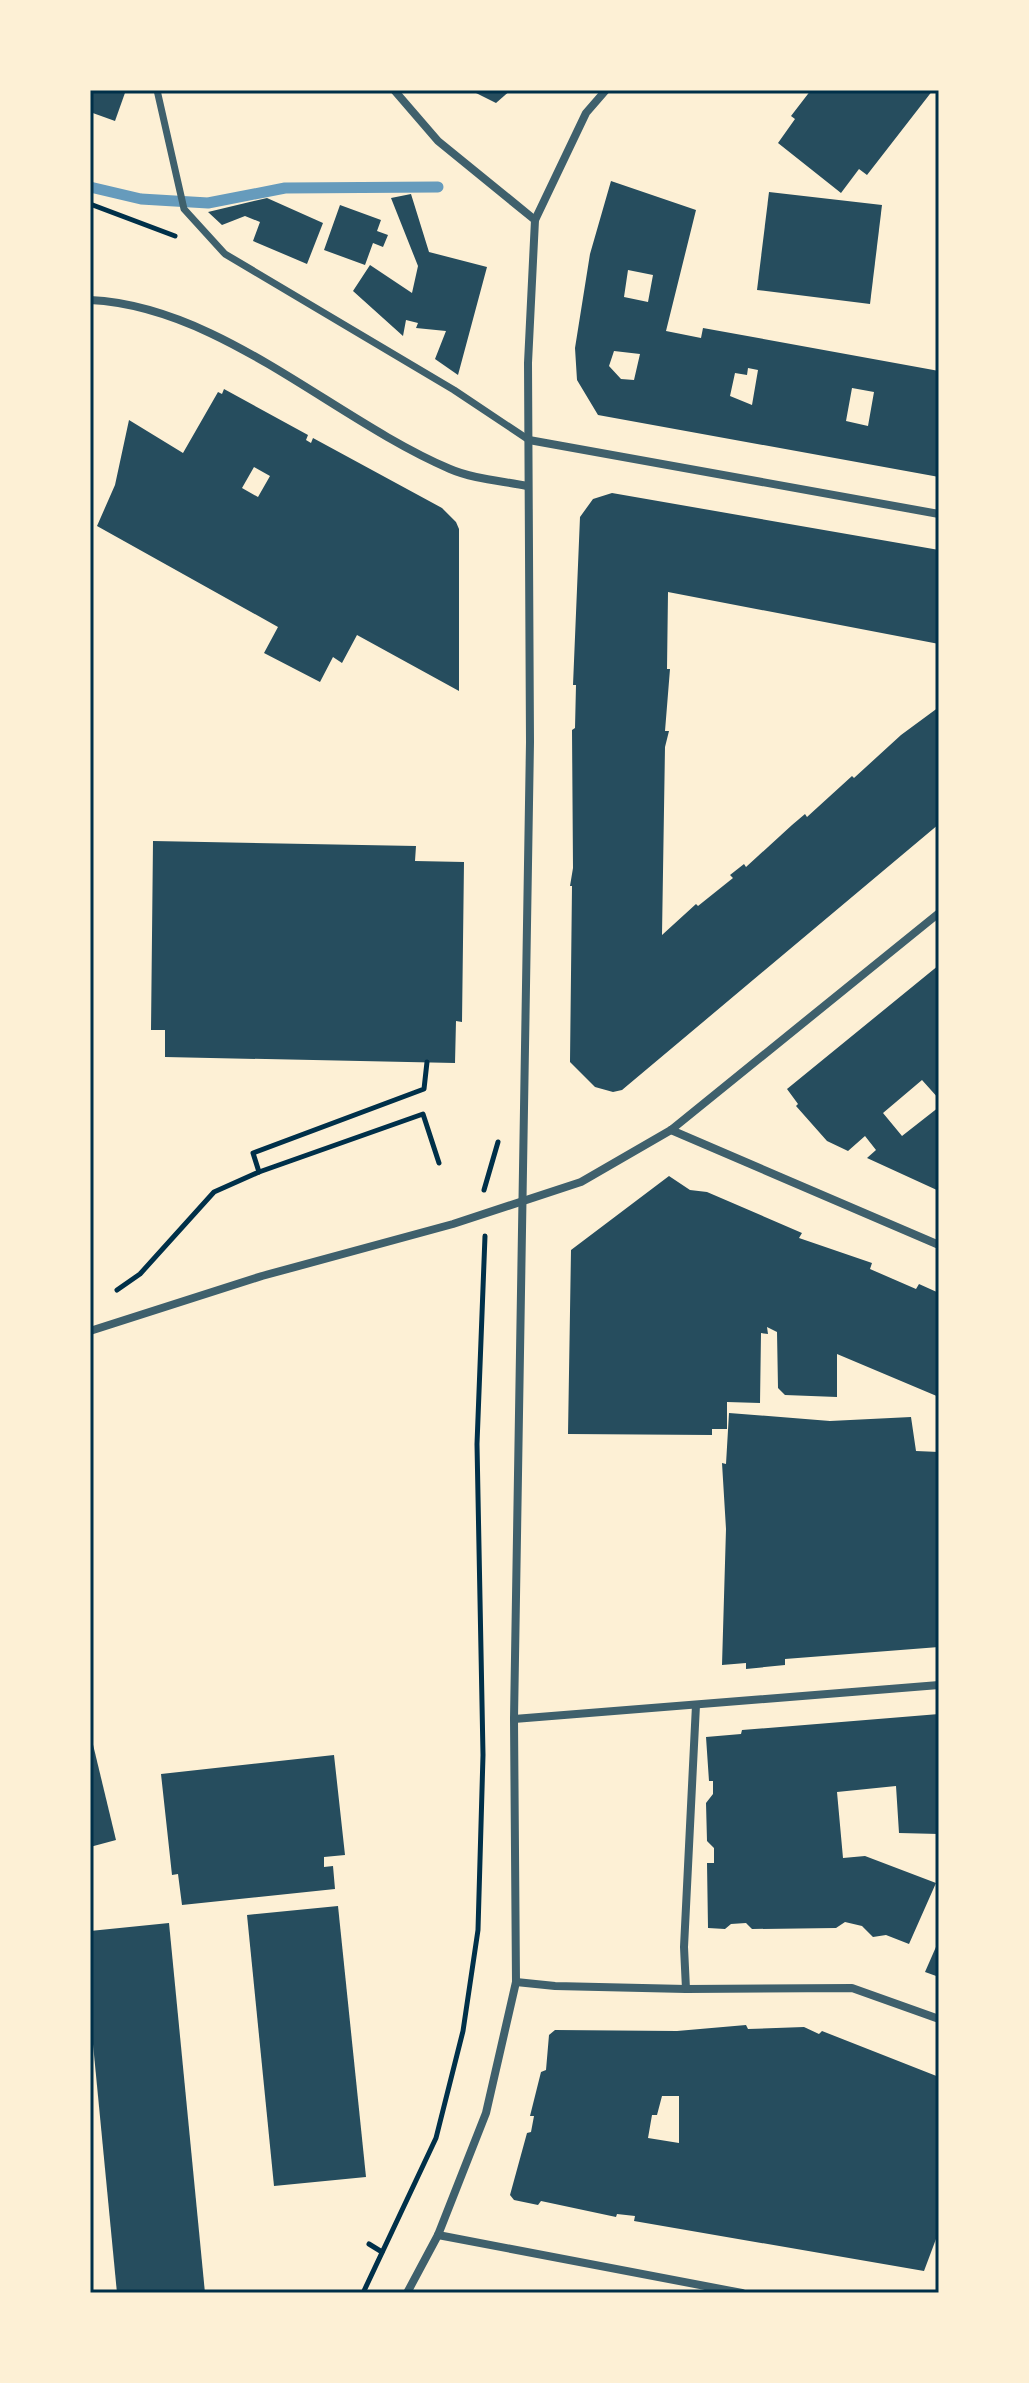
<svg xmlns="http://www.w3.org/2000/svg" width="1029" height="2383" font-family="Roboto,sans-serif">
<rect width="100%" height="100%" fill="#fdf0d5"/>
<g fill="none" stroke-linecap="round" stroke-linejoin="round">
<path stroke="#669bbc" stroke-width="11" d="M90 187 141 199 208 203 285 188 438 187"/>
</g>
<g fill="#264d5e" fill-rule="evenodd">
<path d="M90 90H126L115 121 90 112Z"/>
<path d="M470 90H511L496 103Z"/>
<path d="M811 90H933L867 175 859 169 841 193 778 143 795 119 791 116Z"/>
<path d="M611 181 696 210 666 331 701 338 703 328 939 371V477L598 415 577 380 575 348 590 254ZM628 270 653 275 648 302 624 297ZM614 351 640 354 634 380 621 379 609 366ZM748 368 758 370 752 405 730 396 735 373 747 375ZM852 388 874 392 868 426 846 421Z"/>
<path d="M769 192 882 205 870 304 757 290Z"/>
<path d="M411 194 429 252 487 267 458 375 435 359 446 331 416 328 418 323 406 320 403 336 353 291 370 265 412 293 418 266 391 198Z"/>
<path d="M267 198 323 223 307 264 253 241 260 222 245 216 222 225 208 212Z"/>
<path d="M340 205 381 220 377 231 388 235 383 247 373 243 365 265 324 250Z"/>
<path d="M224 389 308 435 306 440 311 443 313 438 442 508 456 522 459 529V691L357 635 342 663 333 657 320 682 264 653 278 627 97 526 115 485 129 420 183 453 218 392 222 394ZM254 467 270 476 258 497 242 488Z"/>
<path d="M612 493 939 550V644L668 592 667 669H670L665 731H669L665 747 662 935 696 904 698 906 733 878 730 875 744 864 746 867 792 825 805 814 807 817 852 776 854 778 901 735 939 707V824L622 1090 613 1092 595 1087 570 1062 572 886H570L573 868 572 730 575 728 576 685H573L580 517 593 499Z"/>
<path d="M153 841 416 846 415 861 464 862 462 1022 456 1021 455 1063 165 1057V1030H151Z"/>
<path d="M939 965V1099L922 1080 883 1113 902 1136 939 1107V1191L867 1158 876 1150 865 1136 848 1151 827 1141 796 1106 798 1104 787 1089Z"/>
<path d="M669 1176 690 1190 707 1192 802 1233 799 1238 872 1263 870 1269 916 1289 919 1284 939 1293V1397L837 1354V1397L785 1395 778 1388 777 1332 767 1327 768 1334 761 1333 760 1403 727 1402V1429H712V1435L568 1434 571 1250Z"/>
<path d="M729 1413 830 1421 911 1417 916 1451 939 1452V1647L785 1659V1665L746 1669V1663L722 1665 726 1529 722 1463 726 1464Z"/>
<path d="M939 1714V1834L899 1833 896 1786 837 1792 843 1858 865 1856 936 1883 909 1944 886 1935 873 1937 862 1926 845 1922 836 1928 752 1929 746 1923 731 1924 725 1929 708 1928 707 1863H714V1848L707 1841 706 1803 713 1794V1781H709L706 1737 741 1734 742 1730Z"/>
<path d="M90 1732 116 1840 90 1847Z"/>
<path d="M334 1755 345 1855 324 1857V1867L333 1866 335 1889 182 1905 178 1874 172 1875 161 1774Z"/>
<path d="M338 1906 366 2177 274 2186 247 1915Z"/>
<path d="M169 1923 205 2293H117L90 2013V1931Z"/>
<path d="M939 1940V1977L925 1972Z"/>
<path d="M746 2025 748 2029 804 2027 819 2034 822 2031 939 2077V2231L924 2271 634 2221 635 2216 617 2214 616 2217 541 2201 538 2205 514 2200 510 2195 527 2133 531 2132 534 2116H530L541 2072 546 2070 549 2035 555 2030 677 2031ZM662 2096H679V2143L648 2138 652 2115H657Z"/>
</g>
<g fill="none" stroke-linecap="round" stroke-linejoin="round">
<g stroke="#003049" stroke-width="5">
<path d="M90 204 175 236"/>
<path d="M259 1172 253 1153 424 1089 427 1062"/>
<path d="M484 1190 498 1142"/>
<path d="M117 1290 140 1274 214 1192 259 1172 423 1114 439 1163"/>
<path d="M369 2244 382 2252"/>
<path d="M363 2293 436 2138 463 2031 478 1930 483 1755 477 1444 485 1236"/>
</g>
<path stroke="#3f606c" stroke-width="7" d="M157 90 184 209 225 254 454 390 529 440"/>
<g stroke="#3f606c" stroke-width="8">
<path d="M394 90 438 141 535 220"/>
<path d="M90 300C220 306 333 419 450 469 473 479 503 481 527 486"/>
<path d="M529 440 939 514"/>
<path d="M671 1130 939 1245"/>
<path d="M90 1331 262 1276 453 1224 581 1182 671 1130 939 913"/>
<path d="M514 1719 939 1685"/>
<path d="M516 1982 555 1986 686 1989 852 1988 939 2019"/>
<path d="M686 1989 684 1947 696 1705"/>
<path d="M438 2235 742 2293"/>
<path d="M407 2293 438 2235 486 2113 516 1982 514 1719 530 742 528 363 535 220 586 113 606 90"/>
</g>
</g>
<rect width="1029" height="2383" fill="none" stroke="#fdf0d5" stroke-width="184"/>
<rect x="92" y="92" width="845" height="2199" fill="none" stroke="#003049" stroke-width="3"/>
</svg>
